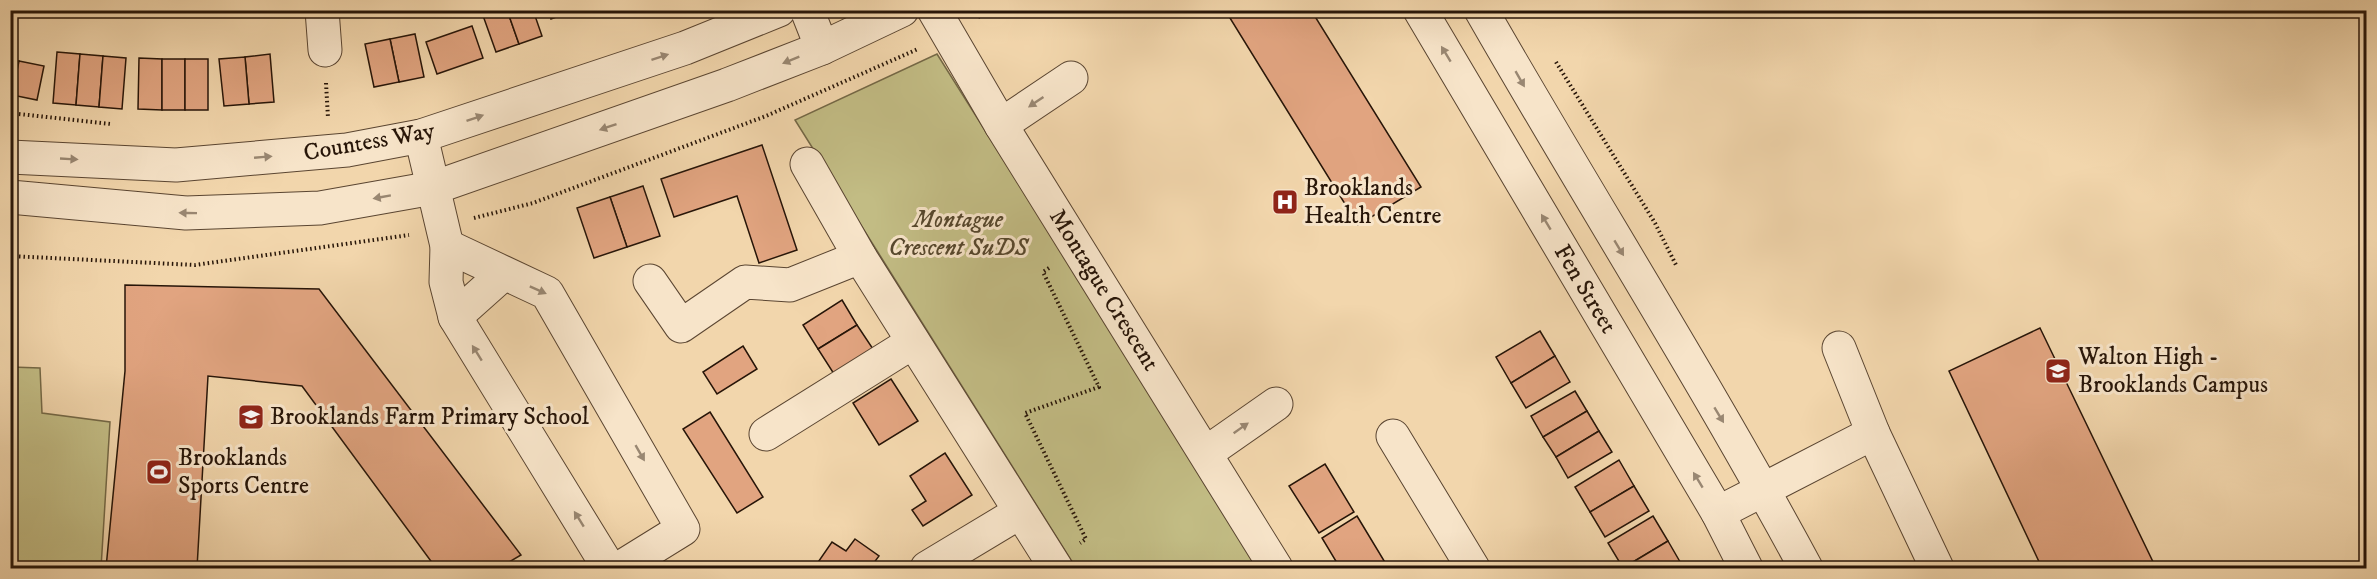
<svg xmlns="http://www.w3.org/2000/svg" width="2377" height="579" font-family="'IM FELL DW Pica',serif">
<rect width="100%" height="100%" fill="#f2d6ac"/>
<filter id="stains"><feTurbulence type="fractalNoise" baseFrequency=".00333" numOctaves="4"/><feColorMatrix values="0 0 0 0 .2 0 0 0 0 .09 0 0 0 0 .02 0 0 0 .5 -.17"/></filter>
<radialGradient id="worn" r=".72"><stop offset=".6" stop-color="#630" stop-opacity="0"/><stop offset="1" stop-color="#630" stop-opacity=".3"/></radialGradient>
<g fill="#c2bc84" stroke="#746846" stroke-width="1.5">
<path d="M937 54 1260 568H1076L795 120Z"/>
<path d="M11 367 40 368 42 413 110 422 101 568H11Z"/>
</g>
<g fill="#e1a480" stroke="#271508" stroke-width="1.5">
<path d="M481 10H507L519 44 496 52Z"/>
<path d="M507 10H533L542 36 519 44Z"/>
<path d="M549 10H575L551 19Z"/>
<path d="M1225 10H1311L1421 187 1358 225Z"/>
<path d="M472 26 483 58 437 74 426 42Z"/>
<path d="M415 34 424 77 399 82 390 39Z"/>
<path d="M390 39 399 82 374 87 365 44Z"/>
<path d="M57 52 80 54 76 105 53 103Z"/>
<path d="M80 54 103 56 99 107 76 105Z"/>
<path d="M270 54 274 102 249 104 245 57Z"/>
<path d="M103 56 126 58 122 109 99 107Z"/>
<path d="M245 57 249 104 224 106 219 59Z"/>
<path d="M139 58 162 59V110L138 109Z"/>
<path d="M10 59 19 61 12 95H10Z"/>
<rect x="162" y="59" width="23" height="51"/>
<rect x="185" y="59" width="23" height="51"/>
<path d="M19 61 44 66 37 100 12 95Z"/>
<path d="M762 145 797 250 759 263 737 196 674 217 661 179Z"/>
<path d="M643 186 660 236 627 247 610 197Z"/>
<path d="M610 197 627 247 594 258 577 208Z"/>
<path d="M125 285 319 289 521 555 499 568H436L302 386 208 376 197 568H106L125 371Z"/>
<path d="M842 300 857 325 818 349 803 325Z"/>
<path d="M857 325 873 349 834 374 818 349Z"/>
<path d="M2040 328 2156 568H2042L1949 371Z"/>
<path d="M1540 331 1555 356 1511 383 1496 357Z"/>
<path d="M743 346 757 369 717 394 703 372Z"/>
<path d="M1555 356 1570 382 1526 408 1511 383Z"/>
<path d="M891 379 918 421 879 445 853 403Z"/>
<path d="M1575 391 1587 411 1543 437 1531 416Z"/>
<path d="M1587 411 1599 431 1556 457 1543 437Z"/>
<path d="M710 412 763 497 737 513 683 429Z"/>
<path d="M1599 431 1612 452 1568 478 1556 457Z"/>
<path d="M945 453 972 495 923 526 912 510 926 501 910 476Z"/>
<path d="M1619 460 1634 486 1590 512 1575 487Z"/>
<path d="M1325 464 1354 512 1319 533 1289 486Z"/>
<path d="M1634 486 1649 511 1605 537 1590 512Z"/>
<path d="M1357 516 1386 564 1379 568H1340L1322 538Z"/>
<path d="M1653 516 1668 541 1623 568 1608 543Z"/>
<path d="M855 539 879 556 870 568H814L832 542 846 551Z"/>
<path d="M1668 541 1683 567 1623 568Z"/>
</g>
<g fill="none" stroke-linecap="round" stroke-linejoin="round">
<defs>
<g id="minor">
<path d="M322 10 325 50"/>
<path d="M807 10 822 48"/>
<path d="M934 10 1001 125 1276 568"/>
<path d="M1420 10 1718 513 1746 568"/>
<path d="M1481 10C1588 197 1704 379 1806 568"/>
<path d="M1001 125 1071 78"/>
<path d="M421 136 447 246 446 282 455 317 609 568"/>
<path d="M10 157 176 165 347 150 421 136 685 48 779 10"/>
<path d="M807 164 860 257 1056 568"/>
<path d="M10 197 186 213 320 208 433 188 727 85 822 48 902 10"/>
<path d="M447 246 547 293 683 529 620 568"/>
<path d="M650 281 681 326 745 282 790 285 860 257"/>
<path d="M455 317 502 275"/>
<path d="M1873 433 1937 568"/>
<path d="M766 434 913 342"/>
<path d="M1393 436 1473 568"/>
<path d="M1206 453 1276 404"/>
<path d="M1718 513 1873 433 1839 348"/>
<path d="M927 568 1020 512"/>
</g>
</defs>
<use href="#minor" stroke="#5a4531" stroke-width="35"/>
<g stroke="#271508" stroke-width="4" stroke-dasharray="1.5 3" stroke-linecap="butt">
<path d="M978 17 990 10"/>
<path d="M1556 62 1655 223 1676 265"/>
<path d="M326 83 328 118"/>
<path d="M10 113 111 124"/>
<path d="M474 218 533 203 766 116 918 49"/>
<path d="M10 256 195 265 409 235"/>
<path d="M1049 268 1043 272 1099 387 1025 413 1086 539 1080 543"/>
</g>
<use href="#minor" stroke="#f7e4c9" stroke-width="33"/>
</g>
<defs><path id="oneway-solid" d="M-6-.8H1V-3.2L6.5 0L1 3.2V.8H-6Z" transform="scale(1.5)"/></defs>
<g fill="#998772">
<use href="#oneway-solid" transform="translate(1446 54) rotate(-121)"/>
<use href="#oneway-solid" transform="translate(660 57) rotate(-18)"/>
<use href="#oneway-solid" transform="translate(791 60) rotate(158)"/>
<use href="#oneway-solid" transform="translate(1520 79) rotate(60)"/>
<use href="#oneway-solid" transform="translate(1036 102) rotate(146)"/>
<use href="#oneway-solid" transform="translate(475 118) rotate(-19)"/>
<use href="#oneway-solid" transform="translate(608 127) rotate(161)"/>
<use href="#oneway-solid" transform="translate(263 157) rotate(-5)"/>
<use href="#oneway-solid" transform="translate(69 159) rotate(3)"/>
<use href="#oneway-solid" transform="translate(382 197) rotate(170)"/>
<use href="#oneway-solid" transform="translate(188 213) rotate(-179)"/>
<use href="#oneway-solid" transform="translate(1546 222) rotate(-121)"/>
<use href="#oneway-solid" transform="translate(1619 248) rotate(59)"/>
<use href="#oneway-solid" transform="translate(538 290) rotate(24)"/>
<use href="#oneway-solid" transform="translate(477 353) rotate(-122)"/>
<use href="#oneway-solid" transform="translate(1719 415) rotate(59)"/>
<use href="#oneway-solid" transform="translate(1241 428) rotate(-35)"/>
<use href="#oneway-solid" transform="translate(640 453) rotate(60)"/>
<use href="#oneway-solid" transform="translate(1698 480) rotate(-121)"/>
<use href="#oneway-solid" transform="translate(579 519) rotate(-122)"/>
</g>
<defs>
<symbol id="hospital-square" viewBox="-11 -11 22 22"><rect x="-9" y="-9" width="18" height="18" rx="4" fill="#8f2418" stroke="#f7e4c9"/><path d="M-5-5h3v3.5h4V-5h3V5h-3V1.5h-4V5h-3Z" fill="#fff"/></symbol>
<symbol id="school-square" viewBox="-11 -11 22 22"><rect x="-9" y="-9" width="18" height="18" rx="4" fill="#8f2418" stroke="#f7e4c9"/><path d="M0-5L7-2L0 1L-7-2ZM-4 1L0 2.5L4 1V4Q0 6-4 4Z" fill="#fff"/></symbol>
<symbol id="stadium-square" viewBox="-11 -11 22 22"><rect x="-9" y="-9" width="18" height="18" rx="4" fill="#8f2418" stroke="#f7e4c9"/><path d="M0-5a6.5 5 0 1 0 0 10a6.5 5 0 1 0 0-10ZM-3.5-1.8h7v3.6h-7Z" fill="#fff"/></symbol>
</defs>
<g fill-rule="evenodd">
<use href="#hospital-square" x="1270" y="187" width="30" height="30"/>
<use href="#school-square" x="2043" y="356" width="30" height="30"/>
<use href="#school-square" x="236" y="402" width="30" height="30"/>
<use href="#stadium-square" x="144" y="457" width="30" height="30"/>
</g>
<g text-anchor="middle" dominant-baseline="central" stroke-width="6" stroke-linejoin="round" paint-order="stroke">
<g font-size="24" fill="#271508" stroke="#f7e4c9">
<text transform="translate(369 142) rotate(-10)">Countess Way</text>
<text transform="translate(1585 289) rotate(59)">Fen Street</text>
<text transform="translate(1104 290) rotate(58)">Montague Crescent</text>
</g>
<g font-size="24" fill="#271508" stroke="#f7e4c9" text-anchor="start">
<text x="1304" y="188">Brooklands<tspan x="1304" dy="28">Health Centre</tspan></text>
<text x="2078" y="357">Walton High -<tspan x="2078" dy="28">Brooklands Campus</tspan></text>
<text x="270" y="417">Brooklands Farm Primary School</text>
<text x="178" y="458">Brooklands<tspan x="178" dy="28">Sports Centre</tspan></text>
</g>
<g font-size="24" font-style="italic" fill="#56472d" stroke="#f7e4c9">
<text x="958" y="220">Montague<tspan x="958" dy="28">Crescent SuDS</tspan></text>
</g>
</g>
<rect width="2377" height="579" fill="none" stroke="#f2d6ac" stroke-width="36"/>
<rect x="12" y="12" width="2353" height="555" fill="none" stroke="#271508" stroke-width="3"/>
<rect x="18" y="18" width="2341" height="543" fill="none" stroke="#271508" stroke-width="1.5"/>
<rect width="100%" height="100%" filter="url(#stains)"/>
<rect width="100%" height="100%" fill="url(#worn)"/>
</svg>
